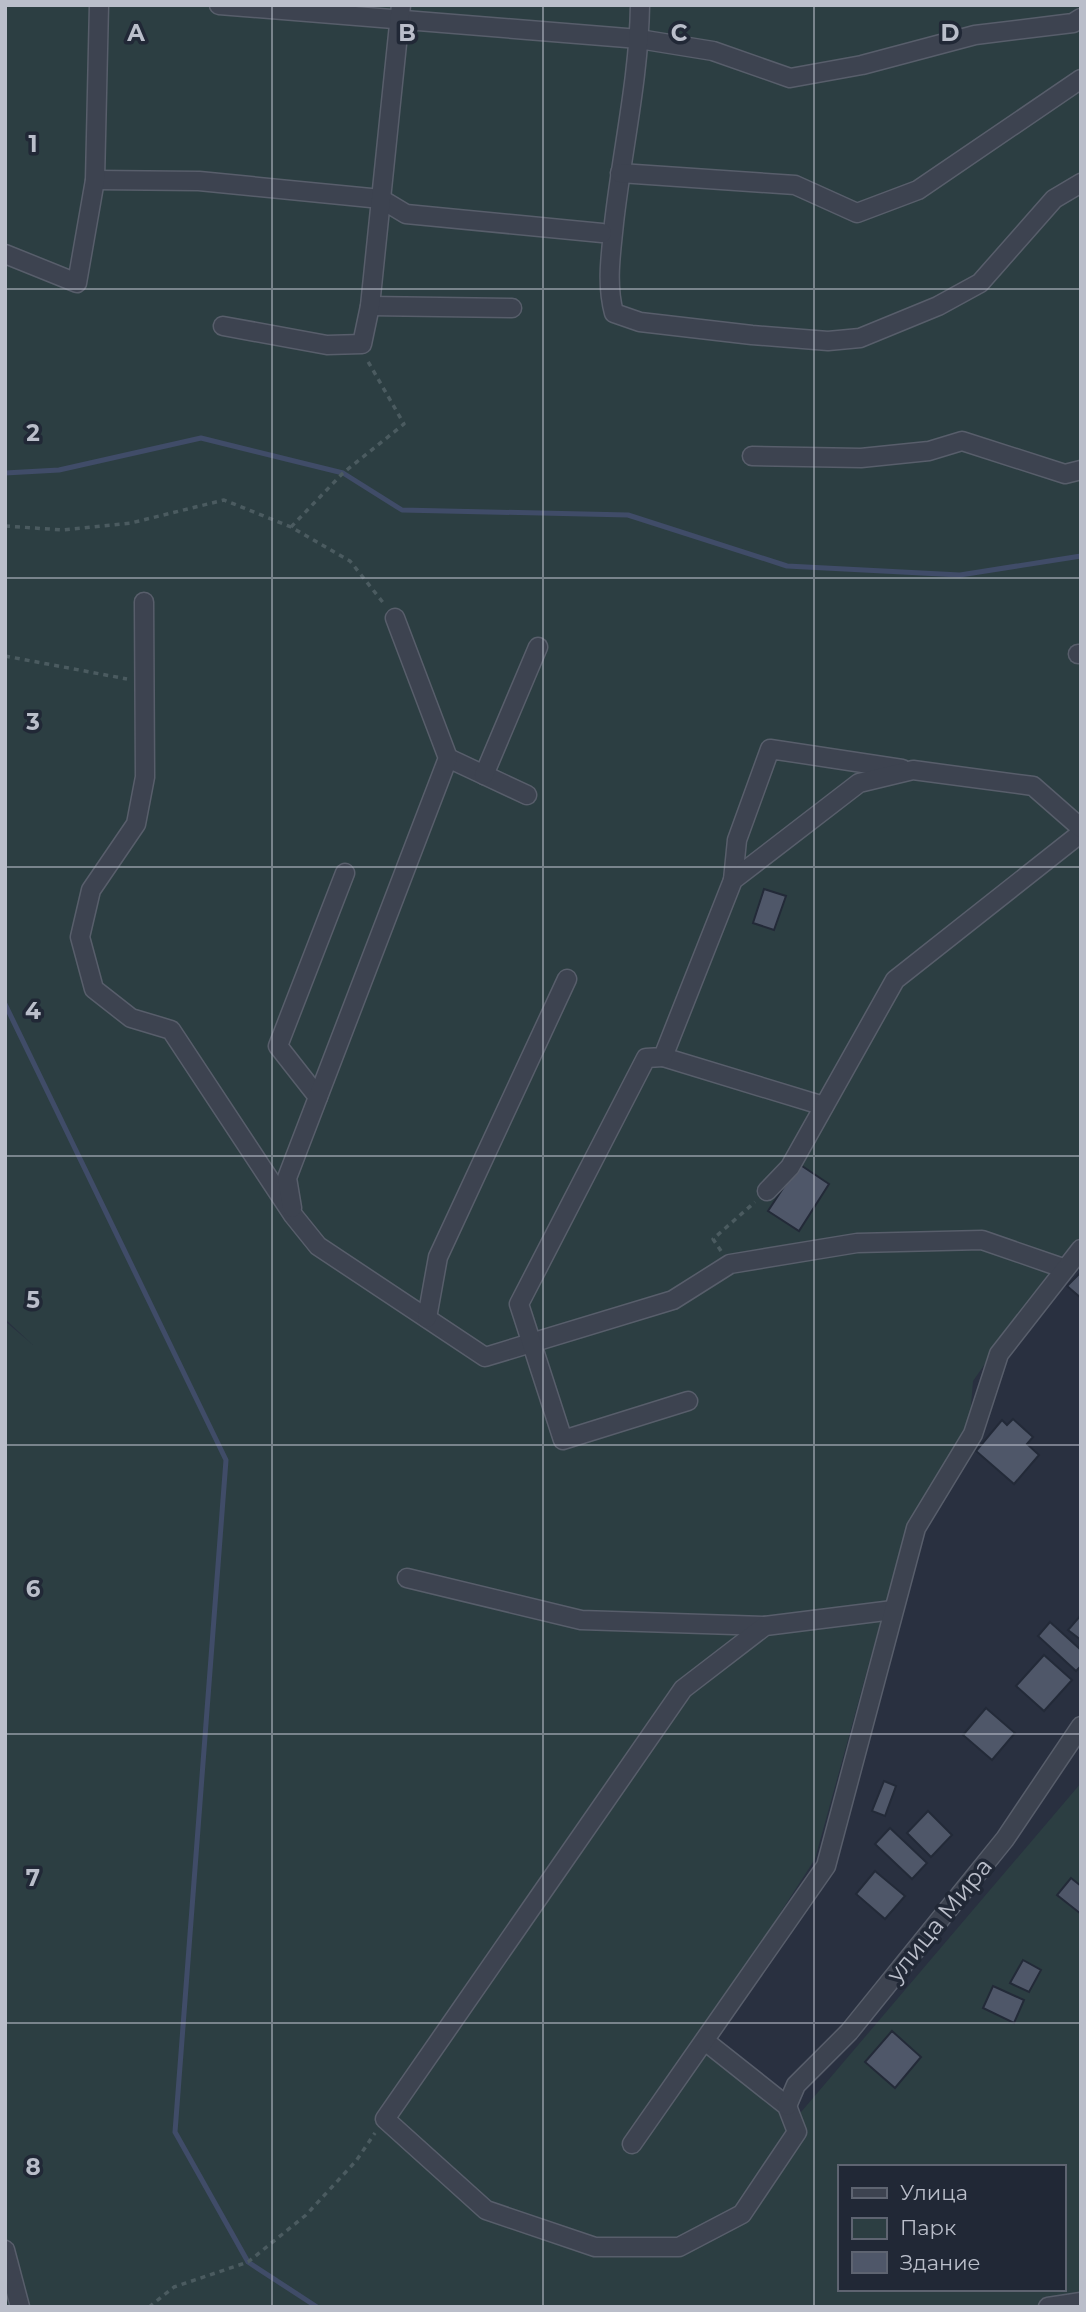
<svg xmlns="http://www.w3.org/2000/svg" width="1086" height="2312" font-family="Montserrat,sans-serif">
<rect width="100%" height="100%" fill="#293040"/>
<path fill="#2c3e42" fill-rule="evenodd" d="M5 5H1081V1236L1058 1260 973 1381 969 1429 911 1528 888 1595 815 1859 696 2043 796 2118 1081 1783V2307H5V1321L33 1345 5 1319ZM839 2167H1063V2289H839Z"/>
<g fill="none" stroke-linecap="round" stroke-linejoin="round">
<g stroke="#404c68" stroke-width="5">
<path d="M5 473 59 470 201 438 343 473 402 510 628 515 787 566 960 575 1081 556"/>
<path d="M5 1004 226 1460 175 2132 248 2262 317 2307"/>
</g>
</g>
<g fill="#4f5769" stroke="#232a38" stroke-width="2">
<path d="M764 889 786 896 774 930 753 923Z"/>
<path d="M799 1164 829 1184 799 1231 768 1211Z"/>
<path d="M1081 1272V1298L1067 1286Z"/>
<path d="M1013 1419 1033 1437 1027 1444 1039 1455 1014 1484 976 1451 1002 1420 1007 1425Z"/>
<path d="M1081 1615V1640L1068 1630Z"/>
<path d="M1050 1622 1081 1650V1666L1076 1671 1038 1636Z"/>
<path d="M1044 1655 1072 1680 1044 1711 1016 1686Z"/>
<path d="M986 1708 1015 1733 992 1760 963 1735Z"/>
<path d="M884 1781 896 1786 885 1816 872 1811Z"/>
<path d="M928 1811 952 1835 931 1857 907 1833Z"/>
<path d="M890 1828 927 1863 912 1879 875 1844Z"/>
<path d="M875 1871 905 1896 885 1919 856 1894Z"/>
<path d="M1071 1878 1081 1886V1914L1057 1895Z"/>
<path d="M1023 1960 1041 1970 1029 1992 1010 1983Z"/>
<path d="M993 1986 1024 2000 1014 2023 983 2008Z"/>
<path d="M892 2031 921 2057 895 2088 865 2062Z"/>
</g>
<g fill="none" stroke-linecap="round" stroke-linejoin="round">
<defs>
<g id="minor">
<path d="M219 5 639 39 713 51 790 78 862 65 975 35 1073 23 1081 18"/>
<path d="M640 5C639 78 622 151 614 223 611 254 606 283 614 313L640 322 752 335 828 341 860 338 938 306 980 283 1054 199 1081 183"/>
<path d="M620 173 795 185 857 213 918 190 1081 79"/>
<path d="M95 180 199 181 381 199 406 214 602 233"/>
<path d="M5 254 77 283 95 180 99 5"/>
<path d="M370 306 512 308"/>
<path d="M223 326 327 345 362 344 370 306 401 5"/>
<path d="M752 456 861 458 929 451 962 441 1065 474 1081 470"/>
<path d="M144 602 145 777 136 824 91 890 80 937 94 989 131 1018 171 1030 293 1215 318 1246 485 1357 673 1300 730 1264 857 1243 982 1240 1063 1268"/>
<path d="M1078 654H1081"/>
<path d="M448 758 527 795"/>
<path d="M484 775 538 647"/>
<path d="M733 880 737 840 770 749 902 769"/>
<path d="M663 1057 824 1106"/>
<path d="M318 1097 278 1046 345 873"/>
<path d="M767 1191 790 1167 895 980 1081 833"/>
<path d="M292 1208 287 1178 448 758 395 618"/>
<path d="M427 1318 438 1257 567 979"/>
<path d="M688 1401 563 1440 519 1304 646 1058 663 1057 733 880 859 783 913 770 1033 786 1081 828"/>
<path d="M407 1578 581 1620 765 1626"/>
<path d="M705 2041 787 2106 797 2132 742 2214 679 2247H595L486 2210 385 2119 683 1689 765 1626 893 1610"/>
<path d="M787 2106 796 2085 849 2032 1005 1839 1081 1726"/>
<path d="M632 2144 826 1866 916 1528 973 1434 999 1354 1081 1249"/>
<path d="M5 2250 20 2307"/>
<path d="M1048 2307 1081 2302"/>
</g>
</defs>
<use href="#minor" stroke="#585e6b" stroke-width="21"/>
<g stroke="#4b5b60" stroke-width="3.5" stroke-dasharray="5 5" stroke-linecap="butt">
<path d="M5 526 63 530 131 523 224 500 291 527 350 561 385 605"/>
<path d="M291 527 343 473 404 424 366 358"/>
<path d="M5 656 127 679"/>
<path d="M721 1251 713 1239 755 1202"/>
<path d="M149 2307 174 2287 248 2262 306 2215 356 2161 375 2133"/>
</g>
<use href="#minor" stroke="#3d4350" stroke-width="18"/>
</g>
<path fill="none" stroke="#babeca" stroke-width="2" stroke-opacity="0.55" d="M272 5V2307M543 5V2307M814 5V2307M5 289H1081M5 578H1081M5 867H1081M5 1156H1081M5 1445H1081M5 1734H1081M5 2023H1081"/>
<g text-anchor="middle" dominant-baseline="central" stroke-width="7" stroke-linejoin="round" paint-order="stroke">
<g font-size="24" fill="#babeca" stroke="#212836">
<text transform="translate(939 1920) rotate(-51)">улица Мира</text>
</g>
</g>
<g font-size="23" text-anchor="middle" font-weight="bold" fill="#babeca" stroke="#212836" stroke-width="7" stroke-linejoin="round" paint-order="stroke">
<text x="136" y="41">A</text>
<text x="407" y="41">B</text>
<text x="679" y="41">C</text>
<text x="950" y="41">D</text>
<text x="33" y="152">1</text>
<text x="33" y="441">2</text>
<text x="33" y="730">3</text>
<text x="33" y="1019">4</text>
<text x="33" y="1308">5</text>
<text x="33" y="1597">6</text>
<text x="33" y="1886">7</text>
<text x="33" y="2175">8</text>
</g>
<rect width="1086" height="2312" fill="none" stroke="#babeca" stroke-width="14"/>
<rect x="838" y="2165" width="228" height="126" fill="#212836" stroke="#5e6471" stroke-width="2"/>
<rect x="852" y="2188" width="35" height="10" fill="#3d4350" stroke="#5e6471" stroke-width="2"/>
<text x="900" y="2200" font-size="21" fill="#babeca">Улица</text>
<rect x="852" y="2218" width="35" height="21" fill="#2c3e42" stroke="#5e6471" stroke-width="2"/>
<text x="900" y="2235" font-size="21" fill="#babeca">Парк</text>
<rect x="852" y="2252" width="35" height="21" fill="#4f5769" stroke="#5e6471" stroke-width="2"/>
<text x="900" y="2270" font-size="21" fill="#babeca">Здание</text>
</svg>
